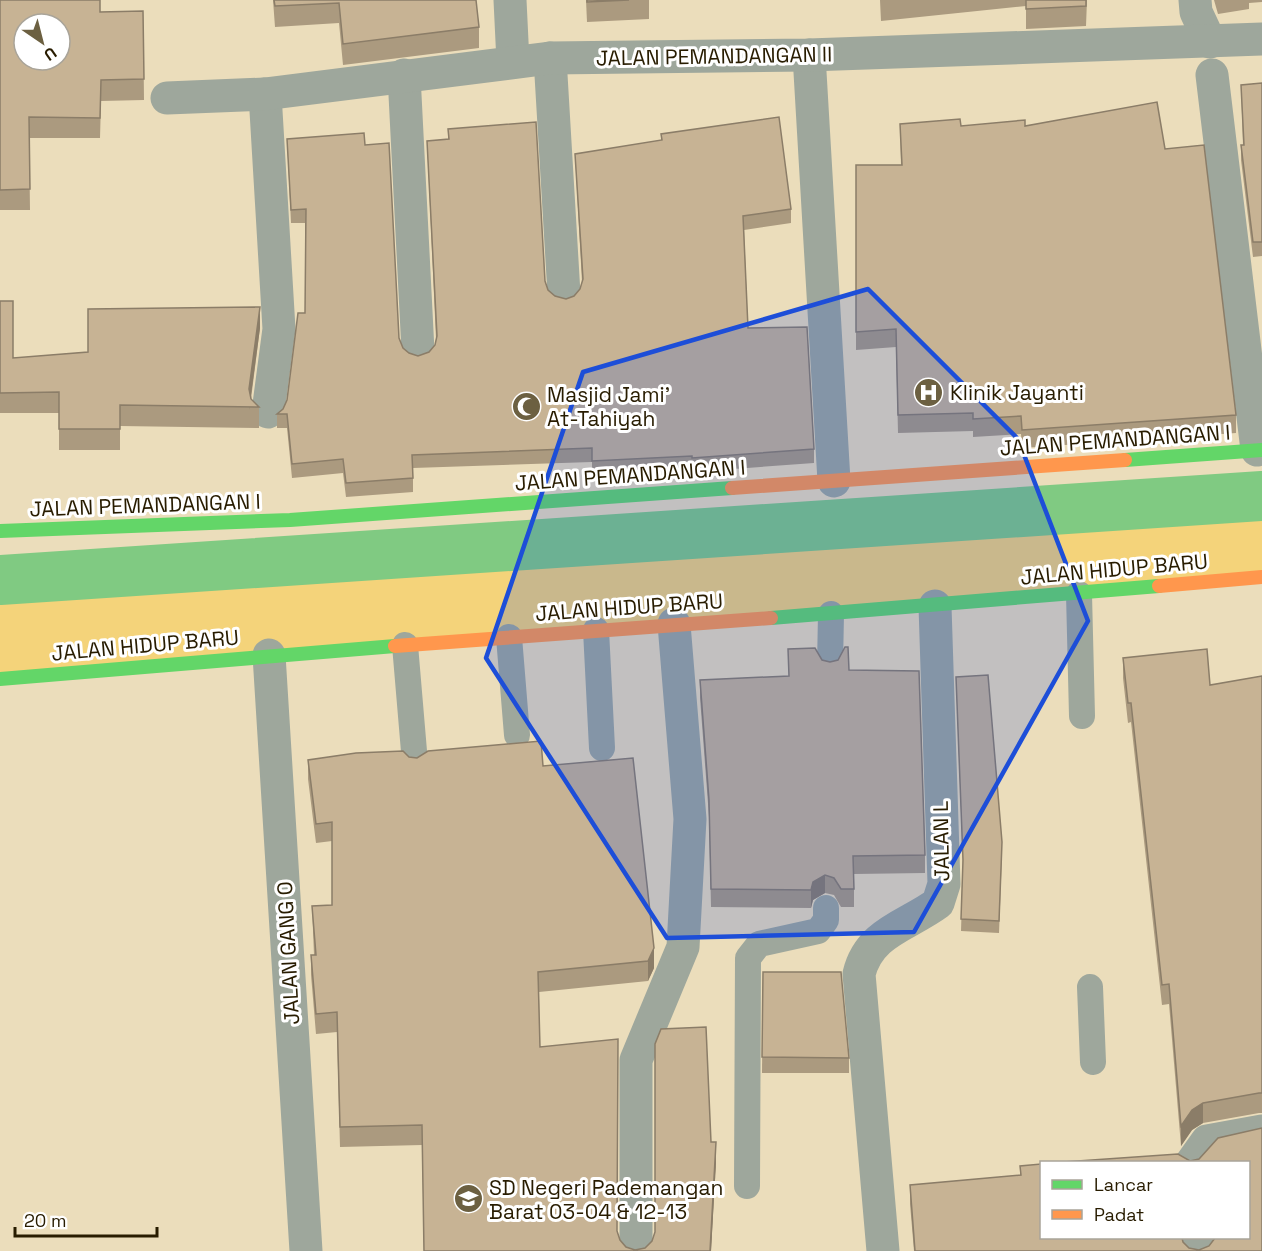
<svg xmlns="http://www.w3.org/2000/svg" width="1262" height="1251" font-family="'Space Grotesk',sans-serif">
<rect width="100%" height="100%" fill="#ebddbb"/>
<path fill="#f4d37a" d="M1262 496V577L0 680V577L500 548Z"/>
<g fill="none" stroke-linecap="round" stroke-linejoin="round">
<path stroke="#80ca82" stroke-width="50" d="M0 580 1262 496"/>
<g stroke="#9ea79c" stroke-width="26">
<path d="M1079 594 1082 716"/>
<path d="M596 630 602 748"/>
<path d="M509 637 517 735"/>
<path d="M405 645 415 763"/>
<path d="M830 665 831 614"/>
<path d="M1090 987 1093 1062"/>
<path d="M747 1186 748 958 759 944 818 931 826 920V908"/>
</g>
<g stroke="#9ea79c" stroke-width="33">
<path d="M510 0 513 62"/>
<path d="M1195 0 1196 12 1210 42"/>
<path d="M809 55 834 481"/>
<path d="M550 58 564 294"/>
<path d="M404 75 418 351"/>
<path d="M1212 75 1257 450"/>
<path d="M265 94 279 329 268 412"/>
<path d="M167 98 265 94 550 58 809 55 1262 39"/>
<path d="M269 655 306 1251"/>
<path d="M1192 1162 1207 1141 1262 1131"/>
<path d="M1197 1238 1198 1251"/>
<path d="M636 1251V1060L683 947 690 819 674 624"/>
<path d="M883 1251 859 974C869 932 907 926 938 903L944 884 935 606"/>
</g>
<g stroke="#63d668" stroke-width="14">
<path d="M1125 460 1262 450"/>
<path d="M0 531 290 520 732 488"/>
<path d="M771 618 1159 586"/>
<path d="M0 679 395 646"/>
</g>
<g stroke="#ff974d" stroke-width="14">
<path d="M732 488 1125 460"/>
<path d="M1159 586 1262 577"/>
<path d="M395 646 771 618"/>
</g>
</g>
<g fill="#ab9a7f">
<path d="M0 0 101 12 143 11 144 100 101 101 100 138H29L30 210H0Z"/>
<path d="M273 0H476L479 27V48L343 65 339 23 275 27Z"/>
<path d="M586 0H649V19L587 22Z"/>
<path d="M880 0H1087L1086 26 1026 29V6L881 21Z"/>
<path d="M1214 0H1262V2L1249 3V9L1218 14Z"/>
<path d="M1262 83V256L1253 257 1241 160V145H1243L1241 85Z"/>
<path d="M900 124 961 126H1025L1165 149 1236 415V433L1022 448 1021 434 973 437V431L898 433 896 347 856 350V165H901Z"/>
<path d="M448 129 545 281 548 290 555 296 566 299 574 296 580 289 582 282 575 154 661 141V134L791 209V223L744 230 748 328 814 449V463L692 472V470L592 475V462L413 468V492L346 497 343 473 292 478 287 428H277V414L283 409 287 400 305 313V223H291L287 139 365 145 399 338 403 348 409 353 418 356 429 352 435 345 436 339 427 141 448 139Z"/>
<path d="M0 301 13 358 88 352 260 328 251 399 259 407V428L120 426V450H59V413H0Z"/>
<path d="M1123 658 1210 685 1262 676V1113H1259L1203 1123 1192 1130 1181 1146 1169 1004 1162 1005 1131 722 1128 723 1123 678Z"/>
<path d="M822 660 849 670 925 855V873L854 874V907H841L834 895 825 893 813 900 811 908 711 907 709 817 700 698V680L789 676Z"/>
<path d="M956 677 1002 854 999 933 961 931 963 866Z"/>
<path d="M409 757 543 766 654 968 648 981 539 992 540 1047 617 1231 620 1240 626 1247 635 1250 645 1248 652 1241 711 1142 716 1162 711 1251H424L422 1145 340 1147 337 1032 316 1034 311 975V955H314L312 906 332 905V841L316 843 308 779V760Z"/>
<path d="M763 972 849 1058V1073H762Z"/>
<path d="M1199 1159 1262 1251H914L910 1204V1185L1020 1175V1166L1183 1242 1189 1248 1199 1250 1209 1246 1215 1239 1214 1238H1248L1190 1161Z"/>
</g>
<g fill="#8b7d68">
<path d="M260 307V328L249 410V389Z"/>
<path d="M825 875V893L813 900 811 908V890L813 882Z"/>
<path d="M654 948V968L648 981V961Z"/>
<path d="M1203 1103V1123L1192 1130 1181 1146V1126L1192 1110Z"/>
<path d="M716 1142V1162L711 1251H710Z"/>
</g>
<g fill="#c7b394" stroke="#8b7d68" stroke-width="1.5" fill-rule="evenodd">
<path d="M0 0H100V12L143 11 144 79 101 80 100 118 29 117 30 189 0 190ZM24 24H60V60H24Z"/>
<path d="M274 0H476L479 27 343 44 339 3 275 6Z"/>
<path d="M587 0H629L587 2Z"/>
<path d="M1026 0H1086V6L1026 9Z"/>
<path d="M1262 83V242H1253L1241 145H1244L1241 85Z"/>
<path d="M1157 102 1165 149 1204 145 1236 415 1022 430 1021 416 973 419V413L898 415 896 329 856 332V165H902L900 124 960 119 961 126 1025 120V126Z"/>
<path d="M779 117 791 209 743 216 748 328 807 327 814 449 692 458V456L592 461V448L412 455 413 478 346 483 343 459 292 464 287 414H277L283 409 287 400 298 313H305L306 209 291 210 287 139 364 133 365 145 389 143 399 338 403 348 409 353 418 356 429 352 435 345 437 336 427 141 449 139 448 129 536 122 545 281 548 290 555 296 566 299 574 296 580 289 583 279 575 154 662 140 661 134Z"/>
<path d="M0 301H13V358L88 352V309L260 307 249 389 251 399 259 407 120 405V429H59V392L0 393Z"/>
<path d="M845 647H848L849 670 919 671 925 855 853 856 854 889H841L834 878 825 875 813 882 811 890 711 889 709 800 700 680 789 676 788 649 815 648 822 660 830 662 838 660Z"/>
<path d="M1207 649 1210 685 1262 676V1093H1259L1203 1103 1192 1110 1181 1126 1169 984 1162 985 1131 703H1128L1123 658Z"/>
<path d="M988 675 1002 842 999 921 961 919 963 860 956 677Z"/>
<path d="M541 741 543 766 633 758 654 948 648 961 538 972 540 1047 618 1039 617 1231 620 1240 626 1247 635 1250 645 1248 652 1241 655 1232V1044L661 1029 706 1027 711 1142H716L710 1251H424L422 1125 340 1127 337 1012 316 1014 311 955H316L312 906 332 905V822L316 824 308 760 356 753 403 751 409 757 417 758 428 751Z"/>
<path d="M763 972H841L849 1058 762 1057Z"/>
<path d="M1262 1128V1251H915L910 1185 1021 1175 1020 1166 1041 1164V1238H1182L1183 1242 1189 1248 1199 1250 1209 1246 1215 1238H1248V1162H1063L1178 1154 1190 1161 1199 1159 1218 1138Z"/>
</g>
<path fill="#1d4ed8" fill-opacity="0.2" stroke="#1d4ed8" stroke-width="4.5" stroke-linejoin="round" d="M868 289 1018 439 1088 621 914 932 667 938 486 658 583 372Z"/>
<defs>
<symbol id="hospital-disc" viewBox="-11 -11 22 22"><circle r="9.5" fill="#6c6041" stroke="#fff"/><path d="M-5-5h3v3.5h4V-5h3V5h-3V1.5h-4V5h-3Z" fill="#fff"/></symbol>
<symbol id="mosque-disc" viewBox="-11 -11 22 22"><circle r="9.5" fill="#6c6041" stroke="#fff"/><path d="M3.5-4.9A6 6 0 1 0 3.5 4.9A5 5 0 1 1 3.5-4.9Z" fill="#fff"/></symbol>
<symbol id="school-disc" viewBox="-11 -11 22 22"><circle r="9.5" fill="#6c6041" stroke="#fff"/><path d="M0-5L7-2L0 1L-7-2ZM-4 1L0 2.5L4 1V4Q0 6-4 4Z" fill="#fff"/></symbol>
</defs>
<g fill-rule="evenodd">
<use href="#hospital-disc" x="912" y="376" width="33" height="33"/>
<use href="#mosque-disc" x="510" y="390" width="33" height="33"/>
<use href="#school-disc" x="452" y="1182" width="33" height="33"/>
</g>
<g text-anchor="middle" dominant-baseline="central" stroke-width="6" stroke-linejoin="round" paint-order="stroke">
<g font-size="21" fill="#281c00" stroke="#fff">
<text transform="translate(714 56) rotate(-1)">JALAN PEMANDANGAN II</text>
<text transform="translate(1115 440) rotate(-4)">JALAN PEMANDANGAN I</text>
<text transform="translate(630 475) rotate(-4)">JALAN PEMANDANGAN I</text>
<text transform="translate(145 505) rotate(-2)">JALAN PEMANDANGAN I</text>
<text transform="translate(1114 569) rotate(-5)">JALAN HIDUP BARU</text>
<text transform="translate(629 607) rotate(-4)">JALAN HIDUP BARU</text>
<text transform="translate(145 645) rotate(-5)">JALAN HIDUP BARU</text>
<text transform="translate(941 841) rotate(-91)">JALAN L</text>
<text transform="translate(288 953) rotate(-93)">JALAN GANG O</text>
</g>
<g font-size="21" fill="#281c00" stroke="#fff" text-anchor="start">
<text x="950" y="392">Klinik Jayanti</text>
<text x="547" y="394">Masjid Jami'<tspan x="547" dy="24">At-Tahiyah</tspan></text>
<text x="489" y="1187">SD Negeri Pademangan<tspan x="489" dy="24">Barat 03-04 &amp; 12-13</tspan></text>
</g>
</g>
<rect x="1040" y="1161" width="210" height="78" fill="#ffffff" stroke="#a9a499" stroke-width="1.5"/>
<rect x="1052" y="1180" width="30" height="9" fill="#63d668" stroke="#a9a499" stroke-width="1.5"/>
<text x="1094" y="1191" font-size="18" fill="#281c00">Lancar</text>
<rect x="1052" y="1210" width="30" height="9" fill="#ff974d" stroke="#a9a499" stroke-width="1.5"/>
<text x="1094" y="1221" font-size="18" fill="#281c00">Padat</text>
<g transform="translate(42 42) rotate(145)"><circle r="28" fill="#ffffff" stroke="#a9a499" stroke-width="1.5"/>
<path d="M0-4.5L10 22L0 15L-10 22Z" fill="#6c6041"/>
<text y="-9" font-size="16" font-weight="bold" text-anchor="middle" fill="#281c00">U</text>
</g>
<path d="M15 1227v9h142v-9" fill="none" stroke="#281c00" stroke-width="3"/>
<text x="24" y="1227" font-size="18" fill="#281c00" stroke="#ffffff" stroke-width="4.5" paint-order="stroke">20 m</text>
</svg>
